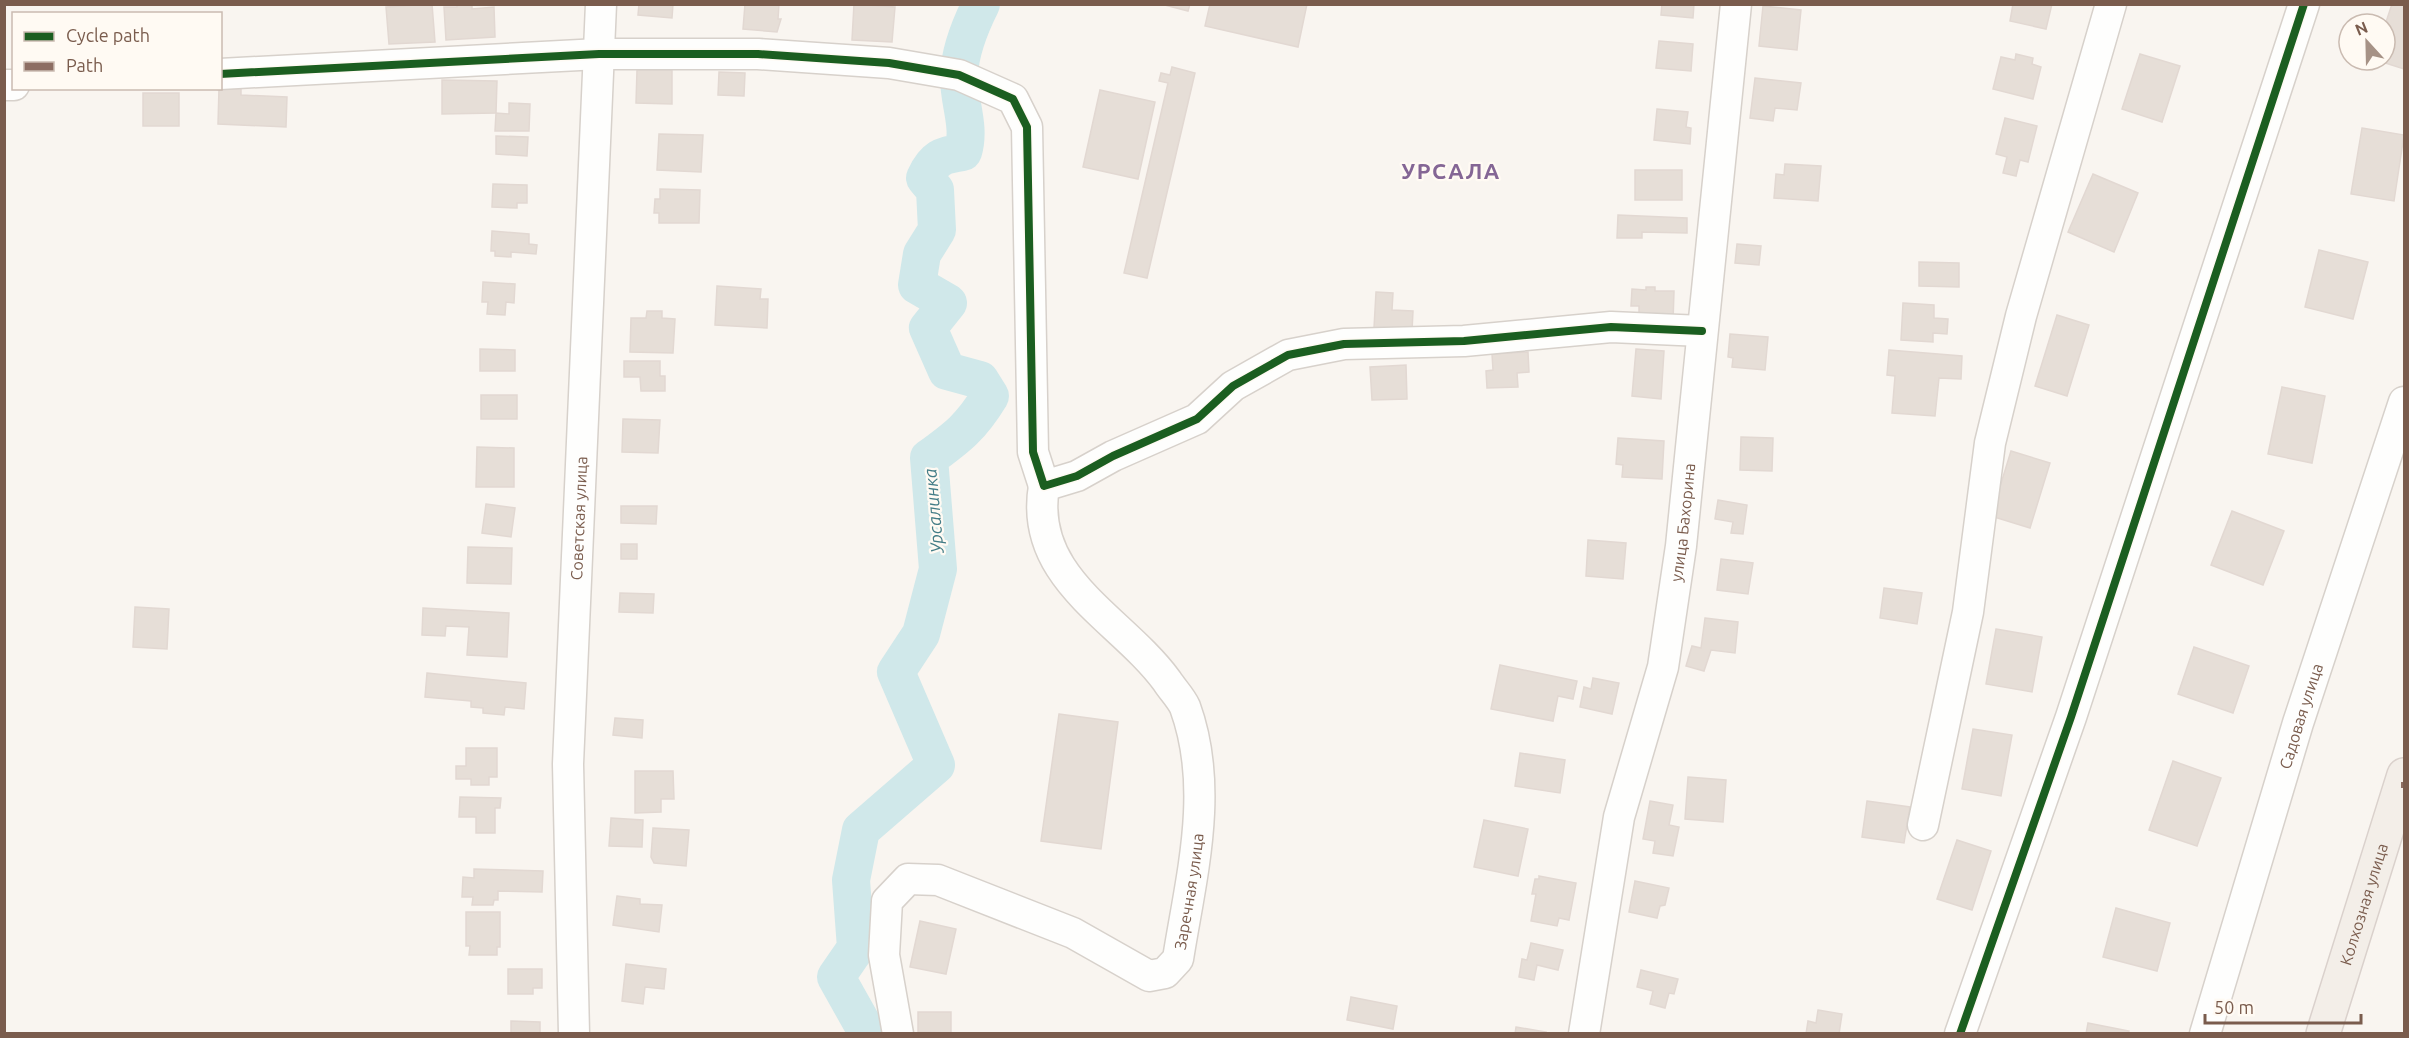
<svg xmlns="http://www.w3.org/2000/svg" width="2409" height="1038" font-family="Ubuntu,sans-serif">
<rect width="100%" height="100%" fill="#f9f5f0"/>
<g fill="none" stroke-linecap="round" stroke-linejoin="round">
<path stroke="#d0e8ea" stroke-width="38" d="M868 1034 836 977 856 948 851 880 861 830 936 765 896 672 921 634 938 569 929 458C958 437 971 427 990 396L980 380 947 371 928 328 948 303 917 285 922 254 937 230 935 190 925 178C934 158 942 155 963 152 971 126 958 101 959 75 960 50 970 26 981 4"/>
</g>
<g fill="#e6ded7" stroke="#e2d8d2" stroke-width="1.5">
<path d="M432 4 435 42 389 44 386 7Z"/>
<path d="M457 4H472V9L494 7 495 37 446 40 444 7H457Z"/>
<path d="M639 4H673L672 18 638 15Z"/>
<path d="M745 4H779L778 19H781L777 32 743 29Z"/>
<path d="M854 4 895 7 892 42 852 40Z"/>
<path d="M1161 4H1190L1188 11Z"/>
<path d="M1210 4H1307L1298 47 1205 26Z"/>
<path d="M1662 4H1694L1693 18 1661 15Z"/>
<path d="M2013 4H2052L2046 29 2010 21Z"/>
<path d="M2392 4H2404V69L2376 60H2385V25Z"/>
<path d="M1763 6 1801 10 1797 50 1759 46Z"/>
<path d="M1659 41 1693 44 1691 71 1656 68Z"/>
<path d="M2016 54 2033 58 2032 64 2041 67 2033 99 1993 89 2001 57 2015 60Z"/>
<path d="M2140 54 2180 66 2162 122 2122 109Z"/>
<path d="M1172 67 1195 73 1147 278 1124 273 1168 83 1159 81 1161 73 1170 75Z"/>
<path d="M637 70H672V104L636 103Z"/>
<path d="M719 72 745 73 744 96 718 95Z"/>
<path d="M1755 78 1801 83 1797 110 1775 108 1773 121 1750 118Z"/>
<path d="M442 80 497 81 496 113 442 114Z"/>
<path d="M241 86V95L287 97 286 127 218 124 219 88Z"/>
<path d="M1100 90 1155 102 1138 179 1083 167Z"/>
<rect x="143" y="93" width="36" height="33"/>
<path d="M509 103 530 104 529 131H495L496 113 509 114Z"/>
<path d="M1657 109 1688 112 1686 127 1691 128 1690 144 1654 140Z"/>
<path d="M2005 118 2037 126 2028 162 2020 160 2016 176 2003 173 2007 157 1996 154Z"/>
<path d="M2362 128 2404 135 2394 201 2351 194Z"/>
<path d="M659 134 703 135 701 172 657 170Z"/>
<path d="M496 136 528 137 527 156 496 154Z"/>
<path d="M1785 164 1821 166 1818 201 1774 198 1776 174 1784 175Z"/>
<rect x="1635" y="170" width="47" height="30"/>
<path d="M2093 174 2138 193 2114 252 2068 232Z"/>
<path d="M493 184 527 185V203H517V208L492 207Z"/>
<path d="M660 189 700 190 699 223H659V213H654L655 199H660Z"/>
<path d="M1618 215 1687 218V233L1642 232V238H1617Z"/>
<path d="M492 231 529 234V244L537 245 536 254 511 252V257L495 256V251H491Z"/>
<path d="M1737 244 1761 246 1759 265 1735 263Z"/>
<path d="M2319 250 2368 262 2353 319 2305 307Z"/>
<path d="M1919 262 1959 263V287L1919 286Z"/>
<path d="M483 282 515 284 514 303 506 302 505 315 487 314 488 302H482Z"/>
<path d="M717 286 761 289 760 299H768L767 328 715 325Z"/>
<path d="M1646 287H1655V291H1674L1673 322 1639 321V306H1631L1632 289 1646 290Z"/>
<path d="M1376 292 1393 293 1392 310 1413 311 1412 331 1374 328Z"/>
<path d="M1903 303 1934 305V318L1948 319 1947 334 1933 333V342L1901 340Z"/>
<path d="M647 311H662V318L675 319 673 353 630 352 631 318H646Z"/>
<path d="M2057 315 2089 325 2067 396 2035 386Z"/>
<path d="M1730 334 1768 337 1765 370 1732 367 1733 358 1728 357Z"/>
<path d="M480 349 515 350V371H480Z"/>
<path d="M1636 349 1664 351 1661 399 1632 396Z"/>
<path d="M1889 350 1962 356 1961 379 1939 378 1935 416 1892 413 1895 376 1887 375Z"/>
<path d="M1528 352 1529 372 1517 373 1518 387 1487 388 1486 371 1493 370 1492 354Z"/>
<path d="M624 361H660V376H665V391H641L640 377H624Z"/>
<path d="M1406 365 1407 399 1372 400 1370 367Z"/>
<path d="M2282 387 2325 396 2312 463 2268 454Z"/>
<rect x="481" y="395" width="36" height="24"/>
<path d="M623 419 660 420 658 453 622 452Z"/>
<path d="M1741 437 1773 438 1772 471 1740 470Z"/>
<path d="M1618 438 1664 441 1662 479 1622 477 1623 465 1616 464Z"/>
<path d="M477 447 514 448V487H476Z"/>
<path d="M2011 451 2050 463 2030 528 1991 516Z"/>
<path d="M1718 500 1747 505 1743 534 1731 533 1733 522 1715 519Z"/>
<path d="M486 504 515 508 511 537 482 533Z"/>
<path d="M621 506H657L656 524 621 523Z"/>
<path d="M2232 511 2284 531 2263 585 2211 565Z"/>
<path d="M1588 540 1626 543 1623 579 1586 576Z"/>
<rect x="621" y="544" width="16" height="15"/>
<path d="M468 547 512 548 511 584 467 583Z"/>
<path d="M1721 559 1753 563 1748 594 1717 590Z"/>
<path d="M1884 588 1922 593 1917 624 1880 618Z"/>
<path d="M620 593 654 594 653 613 619 612Z"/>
<path d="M135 607 169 609 167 649 133 647Z"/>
<path d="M423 608 509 613 507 657 467 655 469 627 446 626 445 636 422 635Z"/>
<path d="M1705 618 1738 622 1735 653 1711 650 1704 671 1686 666 1692 646 1701 648Z"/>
<path d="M1996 629 2042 637 2032 692 1986 684Z"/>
<path d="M2194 647 2249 666 2233 713 2178 694Z"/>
<path d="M1500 665 1577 681 1573 699 1558 696 1553 721 1491 709Z"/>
<path d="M427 673 526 683 524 709 505 707 504 715 483 713V708L471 707V701L425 697Z"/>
<path d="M1593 678 1619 683 1612 714 1580 707 1584 687 1591 689Z"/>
<path d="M1059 714 1118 722 1101 849 1041 841Z"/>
<path d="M615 718 643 720 642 738 613 735Z"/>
<path d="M1973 729 2012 735 2001 796 1962 789Z"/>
<path d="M466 748H497V777H489V785H471V779H456V766H466Z"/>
<path d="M1520 753 1565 760 1560 793 1515 786Z"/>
<path d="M2173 761 2221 778 2197 846 2149 830Z"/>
<path d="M635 771H673L674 799H661V812L635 813Z"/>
<path d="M1688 777 1726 780 1723 822 1685 819Z"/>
<path d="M460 797 501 798 500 808H495V833H476V817H459Z"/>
<path d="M1650 801 1673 805 1669 825 1679 827 1673 856 1653 853 1655 841 1643 839Z"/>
<path d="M1867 801 1910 807 1904 843 1862 837Z"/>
<path d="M611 818 643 820 642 847 609 846Z"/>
<path d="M1484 820 1528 829 1518 876 1474 867Z"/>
<path d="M653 828 689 830 686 866 654 863 651 857Z"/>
<path d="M1957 840 1991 851 1972 910 1937 899Z"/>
<path d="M474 869 543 871 542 892 498 891V900H494L493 905H472L473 897H462L463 877 474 878Z"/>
<path d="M1539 876 1576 883 1569 920 1559 918 1557 926 1531 921 1536 894H1532L1535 879H1539Z"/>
<path d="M1635 881 1669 888 1665 905 1660 906 1657 918 1629 912Z"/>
<path d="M617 896 640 899V904L662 905 659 932 613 925Z"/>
<path d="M2116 908 2170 923 2157 971 2103 957Z"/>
<path d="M466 912H500V947H497V955H469L470 946H466Z"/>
<path d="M920 921 956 929 946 974 910 967Z"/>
<path d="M1531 943 1563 950 1558 970 1537 965 1534 980 1519 977 1522 959 1527 960Z"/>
<path d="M626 964 666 969 664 989 645 987 643 1004 622 1001Z"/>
<path d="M508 969H542V988H533V994H508Z"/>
<path d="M1641 970 1678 979 1674 994 1669 993 1665 1008 1650 1004 1653 991 1637 987Z"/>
<path d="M1351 997 1397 1006 1393 1029 1347 1020Z"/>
<path d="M1818 1010 1842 1014 1839 1034H1806L1808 1021 1816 1023Z"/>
<path d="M918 1012H951V1033L918 1032Z"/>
<path d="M511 1021 540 1022V1034H511Z"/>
<path d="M2088 1023 2129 1031 2128 1034H2086Z"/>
<path d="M1516 1027 1546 1032 1545 1034H1515Z"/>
</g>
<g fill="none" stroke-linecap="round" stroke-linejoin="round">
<defs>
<g id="minor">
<path d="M220 74 599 54H758L889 63 959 75 1013 99 1027 127 1033 452 1044 486 1077 476 1113 456 1197 419 1233 386 1288 355 1344 344 1464 341 1611 327 1702 331"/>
<path d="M4 85H14"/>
<path d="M1923 825 1968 612 1990 443 2021 316 2111 4"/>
<path id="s1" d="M574 1034 568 764 601 4"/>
<path id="s2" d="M898 1034 884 955 887 901 908 879 938 880 1073 933 1149 976 1165 973 1178 959C1191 877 1215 789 1185 707 1181 698 1172 689 1167 681 1121 618 1028 579 1044 486"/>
<path id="s3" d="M1584 1034 1619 817 1663 667 1681 546 1736 4"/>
<path d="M1960 1034 2071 717 2304 4"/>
<path id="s4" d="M2205 1034 2298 723 2404 402"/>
</g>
<g id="major">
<path id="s5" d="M2323 1034 2404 775"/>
</g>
</defs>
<use href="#minor" stroke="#d7d1cb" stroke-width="33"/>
<use href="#major" stroke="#dad1cc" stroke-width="36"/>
<use href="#minor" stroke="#fefefd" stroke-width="30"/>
<use href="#major" stroke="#f3eee8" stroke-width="33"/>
<path stroke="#8d6e63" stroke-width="6" stroke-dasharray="12 6" stroke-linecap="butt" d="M2401 785H2404"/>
<defs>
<g id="cycleway">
<path d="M220 74 599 54H758L889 63 959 75 1013 99 1027 127 1033 452 1044 486 1077 476 1113 456 1197 419 1233 386 1288 355 1344 344 1464 341 1611 327 1702 331"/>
<path d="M1960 1034 2071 717 2304 4"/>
</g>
</defs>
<use href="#cycleway" stroke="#fffaf3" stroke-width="11"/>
<use href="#cycleway" stroke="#1b5e20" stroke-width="8"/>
</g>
<g text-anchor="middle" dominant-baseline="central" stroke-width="4.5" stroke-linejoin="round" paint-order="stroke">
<g font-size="16" fill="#7a5c4d" stroke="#fffaf3">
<text stroke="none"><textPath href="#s1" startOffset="516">Советская улица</textPath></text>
<text stroke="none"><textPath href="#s3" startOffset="522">улица Бахорина</textPath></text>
<text stroke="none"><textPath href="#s4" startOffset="332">Садовая улица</textPath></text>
<text stroke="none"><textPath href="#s2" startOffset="531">Заречная улица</textPath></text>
<text stroke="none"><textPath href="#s5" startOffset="136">Колхозная улица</textPath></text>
</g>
<g font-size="18" font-style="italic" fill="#437c86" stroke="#fffaf3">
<text transform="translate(933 511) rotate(-95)">Урсалинка</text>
</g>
<g font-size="22" font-weight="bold" letter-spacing="1.5" fill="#846695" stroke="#fffaf3">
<text x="1451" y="170">УРСАЛА</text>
</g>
</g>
<rect width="2409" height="1038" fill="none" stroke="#7a5c4d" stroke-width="12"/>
<rect x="12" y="12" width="210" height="78" fill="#fffaf3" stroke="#cabbb1" stroke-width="1.5"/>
<rect x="24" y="32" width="30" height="9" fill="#1b5e20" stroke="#cabbb1" stroke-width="1.5"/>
<text x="66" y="42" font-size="18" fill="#7a5c4d">Cycle path</text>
<rect x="24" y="62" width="30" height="9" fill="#8d6e63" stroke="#cabbb1" stroke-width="1.5"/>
<text x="66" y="72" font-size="18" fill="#7a5c4d">Path</text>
<g transform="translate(2367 42) rotate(338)"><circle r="28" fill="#fffaf3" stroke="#cabbb1" stroke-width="1.5"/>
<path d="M0-4.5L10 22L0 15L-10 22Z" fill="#a69286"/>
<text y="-9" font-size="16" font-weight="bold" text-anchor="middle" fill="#7a5c4d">N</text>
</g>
<path d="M2205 1014v9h156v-9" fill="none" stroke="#7a5c4d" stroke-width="3"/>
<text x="2214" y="1014" font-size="18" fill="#7a5c4d" stroke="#fffaf3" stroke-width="4.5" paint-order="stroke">50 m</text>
</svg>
